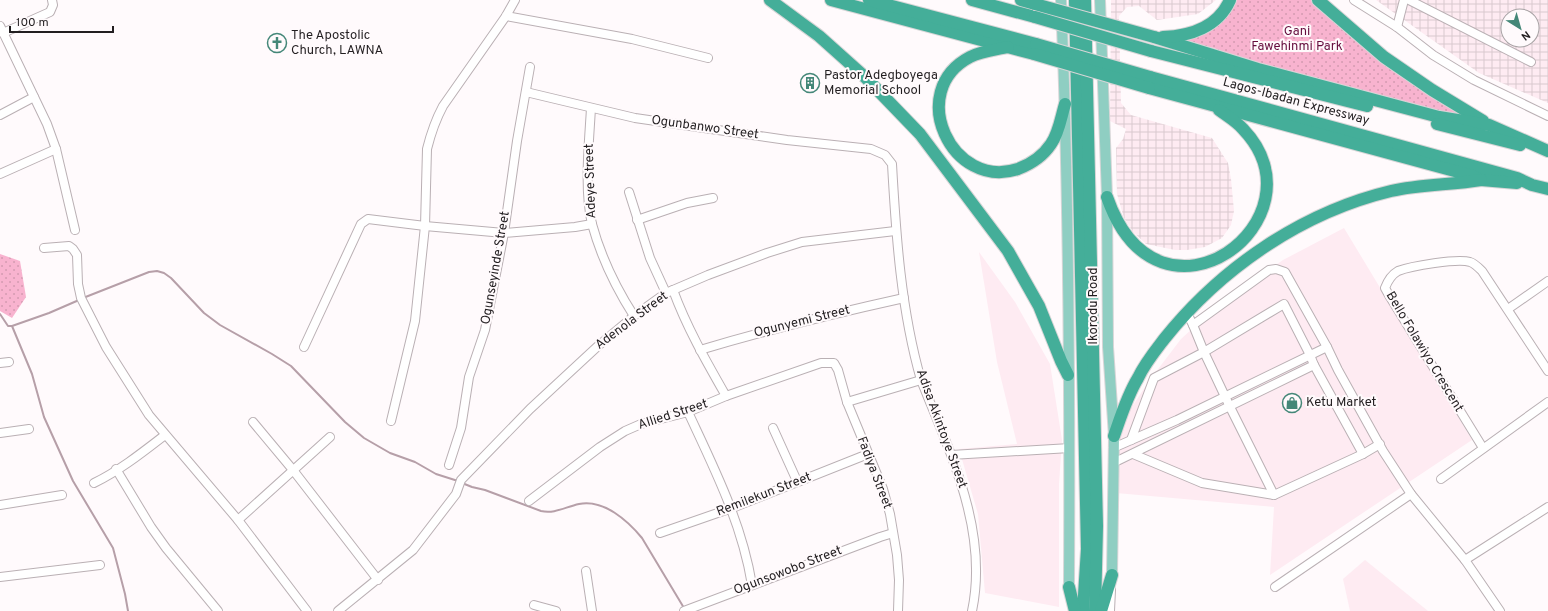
<svg xmlns="http://www.w3.org/2000/svg" width="1548" height="611" font-family="Overpass,sans-serif">
<defs>
<pattern id="industrial-grid" width="8" height="8" patternUnits="userSpaceOnUse"><rect width="8" height="8" fill="#feebf2"/><path d="M0 4h8M4 0v8" fill="none" stroke="#d9c9cf"/></pattern>
<pattern id="grass-dots" width="8" height="8" patternUnits="userSpaceOnUse"><rect width="8" height="8" fill="#f8b3cf"/><path d="M2 2h.1M6 6h.1" fill="none" stroke="#d49ab1" stroke-width="1.8" stroke-linecap="round"/></pattern>
</defs>
<rect width="100%" height="100%" fill="#fffafc"/>
<g fill="#feebf2">
<path d="M1344 228 1472 440 1270 575 1274 507 1116 493 1120 425 1149 381 1181 339 1217 306 1283 260Z"/>
<path d="M979 252 1015 302 1050 364 1062 440 1059 484V607L985 593 978 514 959 449 1017 444 997 362Z"/>
<path d="M1365 560 1428 611H1350L1343 579Z"/>
</g>
<g fill="url(#industrial-grid)" fill-rule="evenodd">
<path d="M1111 0H1216L1198 14 1157 20 1139 6 1127 7 1119 16 1121 103 1131 115 1212 138 1228 163 1231 179 1234 211 1231 225 1222 238 1205 247 1187 250H1175L1146 244 1134 233 1124 218 1117 194 1116 148 1123 139 1126 129 1110 121Z"/>
<path d="M1376 0H1548V103L1479 73ZM1508 16H1532V40H1508Z"/>
</g>
<g fill="url(#grass-dots)">
<path d="M1237 0H1311L1323 11 1460 112 1458 115 1258 69 1214 48 1183 42 1201 34 1230 13Z"/>
<path d="M0 254 20 261 26 297 12 318 0 311Z"/>
</g>
<g fill="none" stroke-linecap="round" stroke-linejoin="round">
<g stroke="#b69fa8" stroke-width="2">
<path d="M83 298 149 272 157 271 164 273 171 278 204 313 220 325 272 354 291 366 345 422 364 438 390 453 415 462 436 474 458 481"/>
<path d="M0 314 8 326H12L32 374 44 417 73 481 113 548 125 594 128 611"/>
<path d="M12 326 49 313 79 300"/>
<path d="M462 483 472 487 485 490 541 511C555 514 565 507 579 504 604 499 628 521 642 538L684 608"/>
</g>
<defs>
<g id="minor">
<path d="M1354 0 1397 27 1433 55 1474 80 1548 116"/>
<path d="M1409 0 1531 62"/>
<path d="M506 16 632 39 708 58"/>
<path d="M0 26 47 124 56 149 75 230"/>
<path d="M1397 27 1404 0"/>
<path d="M3 33 50 12 53 5 52 0"/>
<path d="M526 92 635 118 787 140 871 149 885 155 892 164C896 236 901 310 921 380 950 453 989 530 972 611"/>
<path d="M591 108C589 144 584 189 592 224 601 257 616 288 634 316"/>
<path d="M0 115 34 97"/>
<path d="M0 174 56 149"/>
<path d="M629 192 650 258 666 293"/>
<path d="M637 220 687 203 713 198"/>
<path d="M44 248 69 246 73 249 77 255 78 284 81 298 106 347 149 415 238 520 307 611"/>
<path d="M673 290C687 328 706 361 726 396"/>
<path d="M1508 309 1548 281"/>
<path d="M1187 313 1193 325 1269 270 1276 269 1285 272 1327 347 1338 370 1383 451 1411 494 1465 560 1500 611"/>
<path d="M1193 325 1204 352 1284 304 1310 355 1314 365 1363 454"/>
<path d="M304 347 361 224 368 219 425 226 504 233 575 227 592 224"/>
<path d="M700 350C767 330 836 313 904 298"/>
<path d="M0 363 9 362"/>
<path d="M847 402 921 380"/>
<path d="M688 412C714 468 742 523 752 585"/>
<path d="M391 421 415 321 425 226 427 149C431 133 436 119 443 106L506 16 515 0"/>
<path d="M253 422 293 470 378 580"/>
<path d="M773 428 797 481"/>
<path d="M0 433 29 429"/>
<path d="M1131 440 1154 378 1204 352 1230 407 1274 495"/>
<path d="M1113 448 1177 420 1327 347"/>
<path d="M1483 448 1390 297 1385 288C1388 280 1391 275 1398 271 1411 266 1458 258 1470 262 1474 263 1479 268 1482 271L1548 371"/>
<path d="M1133 454 1202 483 1274 495 1363 454 1380 444"/>
<path d="M951 455 1070 448"/>
<path d="M1113 463 1314 365"/>
<path d="M449 465 461 428 469 377 485 330 504 233 517 141 530 67"/>
<path d="M116 469 151 527 166 548 218 611"/>
<path d="M1441 479 1548 402"/>
<path d="M94 483C119 471 143 452 165 435"/>
<path d="M529 501 600 447 625 431 641 424 688 412 726 396 821 363H834L838 370 847 402 883 489 890 514 897 555 899 580 898 611"/>
<path d="M0 505 62 495"/>
<path d="M238 520 330 437"/>
<path d="M660 533 732 508 868 454"/>
<path d="M1465 560 1548 507"/>
<path d="M586 571 592 611"/>
<path d="M0 577 100 565"/>
<path d="M1275 587 1411 494"/>
<path d="M534 605 556 611"/>
<path d="M338 611 413 550 456 494 461 480 530 409 598 346 634 316 666 293 708 275 767 253 802 242 895 231"/>
<path d="M684 611 880 537 893 533"/>
<path d="M1110 611 1111 590"/>
</g>
<g id="major">
<path d="M1061 0C1069 195 1070 391 1069 587"/>
<path d="M1100 0 1107 197 1108 347 1114 436 1112 575"/>
</g>
<g id="highway">
<path d="M770 0 819 36 866 78 920 134 1008 251 1039 306 1061 361 1068 375"/>
<path d="M831 0 1034 54"/>
<path d="M869 0 1036 44"/>
<path d="M972 0 1035 17"/>
<path d="M1021 0 1035 4"/>
<path d="M1075 0 1087 549 1083 611"/>
<path d="M1085 0 1097 526 1095 611"/>
<path d="M1318 0 1384 57 1432 90 1483 121"/>
<path d="M1154 37 1258 69 1439 117 1489 125 1548 151"/>
<path d="M1163 37C1190 36 1218 27 1230 0"/>
<path d="M1008 47C995 50 982 51 970 57 905 91 952 191 1018 169 1031 164 1043 156 1051 144 1059 133 1061 117 1065 104"/>
<path d="M1151 51 1367 106"/>
<path d="M1150 77 1517 178 1532 185 1548 189"/>
<path d="M1149 88 1473 176 1481 180 1517 183"/>
<path d="M1437 124 1520 145"/>
<path d="M1107 197C1159 347 1329 219 1243 129 1236 121 1227 116 1219 110"/>
<path d="M1114 436C1121 416 1127 396 1138 378 1145 363 1155 351 1165 338 1222 267 1303 212 1391 191 1421 184 1451 185 1481 180"/>
<path d="M1069 587 1075 611"/>
<path d="M1101 611 1112 575"/>
</g>
</defs>
<use href="#minor" stroke="#bab0b4" stroke-width="10"/>
<use href="#major" stroke="#d7d6d7" stroke-width="12"/>
<use href="#highway" stroke="#d7d6d7" stroke-width="14"/>
<use href="#minor" stroke="#fff" stroke-width="8"/>
<use href="#major" stroke="#8fcec2" stroke-width="10"/>
<use href="#highway" stroke="#44ae99" stroke-width="12"/>
<defs>
<g id="highway-bridge">
<path d="M1035 4 1154 37"/>
<path d="M1035 17 1151 51"/>
<path d="M1036 44 1150 77"/>
<path d="M1034 54 1149 88"/>
</g>
</defs>
<use href="#highway-bridge" stroke="#d7d6d7" stroke-width="14" stroke-linecap="butt"/>
<use href="#highway-bridge" stroke="#44ae99" stroke-width="12"/>
</g>
<defs>
<symbol id="church-ring" viewBox="-11 -11 22 22"><circle r="9.5" fill="#fffafc" stroke="#448778" stroke-width="1.5"/><path d="M-1.2-6h2.4v3.5h3.3v2.4h-3.3V6h-2.4V-.1h-3.3v-2.4h3.3Z" fill="#448778"/></symbol>
<symbol id="building-ring" viewBox="-11 -11 22 22"><circle r="9.5" fill="#fffafc" stroke="#448778" stroke-width="1.5"/><path d="M-4-6H4V6H1V3H-1V6H-4ZM-2.5-4.3h1.7v1.8h-1.7ZM.8-4.3h1.7v1.8H.8ZM-2.5-1h1.7V.8h-1.7ZM.8-1h1.7V.8H.8Z" fill="#448778"/></symbol>
<symbol id="shop-ring" viewBox="-11 -11 22 22"><circle r="9.5" fill="#fffafc" stroke="#448778" stroke-width="1.5"/><path d="M-5-2.5h2.3a2.7 3.5 0 0 1 5.4 0H5L5.5 6h-11ZM-1.5-2.5h3a1.5 2.3 0 0 0-3 0Z" fill="#448778"/></symbol>
</defs>
<g fill-rule="evenodd">
<use href="#church-ring" x="266" y="32" width="22" height="22"/>
<use href="#building-ring" x="799" y="72" width="22" height="22"/>
<use href="#shop-ring" x="1281" y="392" width="22" height="22"/>
</g>
<g text-anchor="middle" dominant-baseline="central" stroke-width="4" stroke-linejoin="round" paint-order="stroke">
<g font-size="13" fill="#650c3d" stroke="#fffafc">
<text x="1297" y="32">Gani<tspan x="1297" dy="15">Fawehinmi Park</tspan></text>
</g>
<g font-size="13" fill="#221e20" stroke="#fffafc" text-anchor="start">
<text x="291" y="36">The Apostolic<tspan x="291" dy="15">Church, LAWNA</tspan></text>
<text x="824" y="76">Pastor Adegboyega<tspan x="824" dy="15">Memorial School</tspan></text>
<text x="1306" y="403">Ketu Market</text>
</g>
<g font-size="13" fill="#221e20" stroke="#fffafc">
<text transform="translate(1296 102) rotate(15)">Lagos-Ibadan Expressway</text>
<text transform="translate(705 128) rotate(8)">Ogunbanwo Street</text>
<text transform="translate(591 181) rotate(-92)">Adeye Street</text>
<text transform="translate(496 268) rotate(-80)">Ogunseyinde Street</text>
<text transform="translate(1094 306) rotate(-90)">Ikorodu Road</text>
<text transform="translate(632 321) rotate(-37)">Adenola Street</text>
<text transform="translate(802 322) rotate(-14)">Ogunyemi Street</text>
<text transform="translate(1424 352) rotate(59)">Bello Folawiyo Crescent</text>
<text transform="translate(673 415) rotate(-18)">Allied Street</text>
<text transform="translate(941 429) rotate(70)">Adisa Akintoye Street</text>
<text transform="translate(874 473) rotate(69)">Fadiya Street</text>
<text transform="translate(764 495) rotate(-21)">Remilekun Street</text>
<text transform="translate(788 571) rotate(-21)">Ogunsowobo Street</text>
</g>
</g>
<g transform="translate(1520 28) rotate(143)"><circle r="19" fill="#fffafc" stroke="#a7a2a4"/>
<path d="M0-3L7 15L0 10L-7 15Z" fill="#448778"/>
<text y="-6" font-size="11" font-weight="bold" text-anchor="middle" fill="#221e20">N</text>
</g>
<path d="M10 26v6h103v-6" fill="none" stroke="#221e20" stroke-width="2"/>
<text x="16" y="26" font-size="12" fill="#221e20" stroke="#fffafc" stroke-width="3" paint-order="stroke">100 m</text>
</svg>
